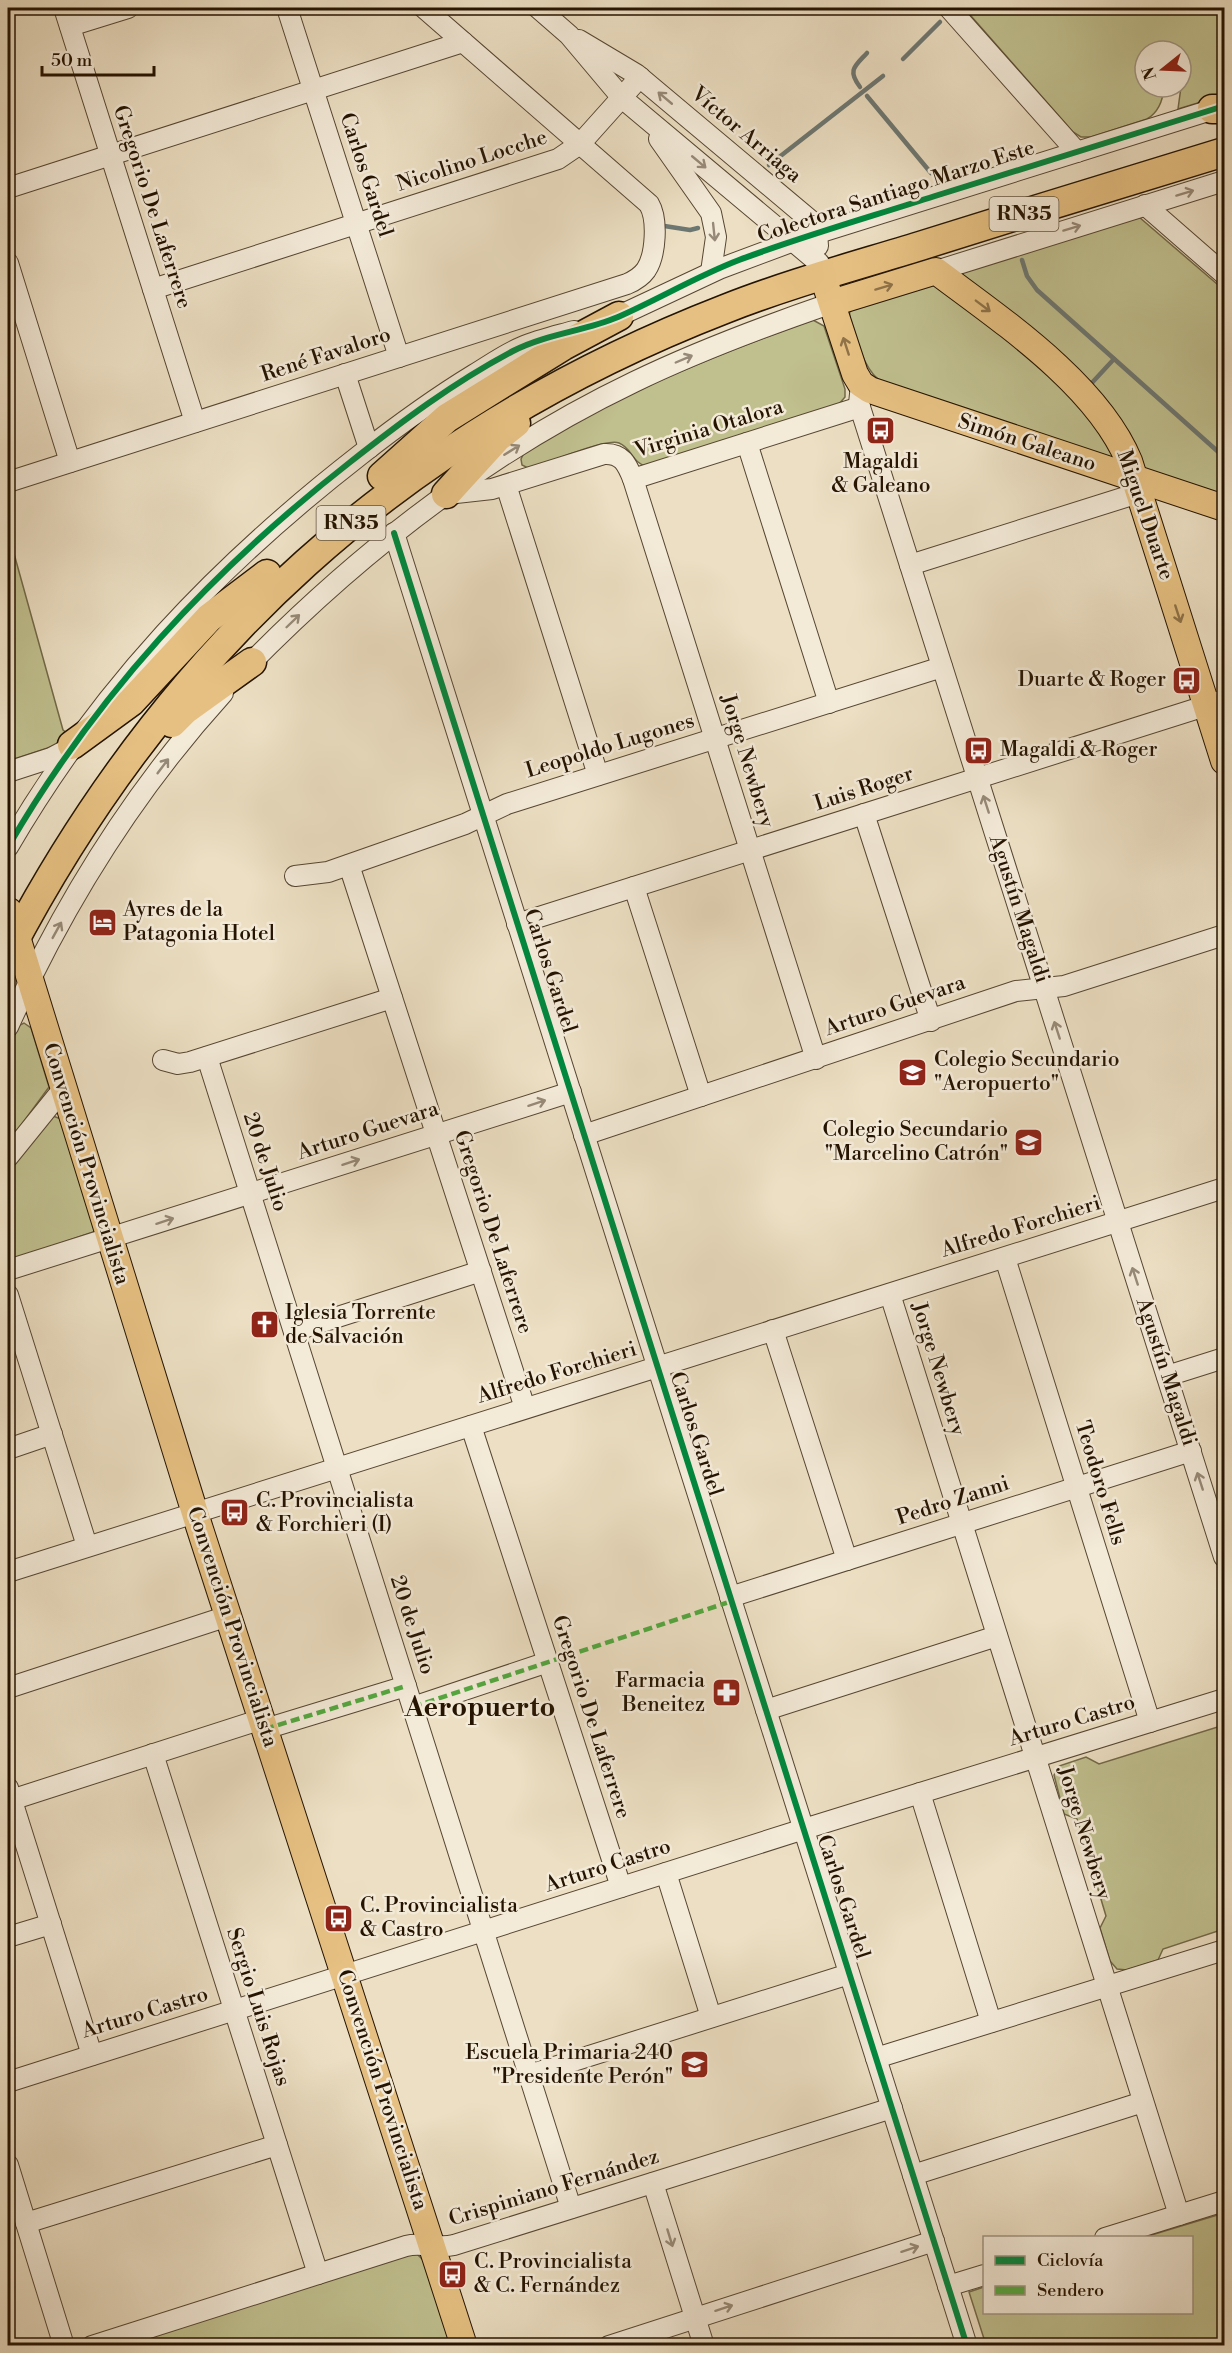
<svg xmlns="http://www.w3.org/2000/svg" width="1232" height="2353" font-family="'Libre Bodoni',serif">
<rect width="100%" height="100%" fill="#ecdfc3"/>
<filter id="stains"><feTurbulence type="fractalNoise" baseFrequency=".00333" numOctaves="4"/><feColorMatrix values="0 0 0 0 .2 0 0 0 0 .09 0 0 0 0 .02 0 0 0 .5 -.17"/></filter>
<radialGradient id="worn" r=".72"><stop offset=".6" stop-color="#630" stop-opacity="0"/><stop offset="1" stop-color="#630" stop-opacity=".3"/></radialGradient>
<g fill="#c0bf8e" stroke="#726948" stroke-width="1.5">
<path d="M964 8H1224V95L1178 109 1181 87V51H1145V87H1164C1163 100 1159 112 1147 119L1091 137H1081L1073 132Z"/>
<path d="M1139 217 1224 290V499L1148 474 959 274Z"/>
<path d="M931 282 1009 335 1085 409 1116 461 888 386C883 382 877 379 873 374 864 363 847 324 850 311Z"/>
<path d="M813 320 824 326 845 389V397L839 404 646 466C632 463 632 448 619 443 605 438 547 463 530 469L522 465 521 459 524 453C615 396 711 356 813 320Z"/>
<path d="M8 532 63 730 70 735 60 744 8 761Z"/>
<path d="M24 1023 31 1028 49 1087 8 1143V1050L18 1026Z"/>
<path d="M53 1116 61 1119 96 1231 8 1261V1171Z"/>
<path d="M1224 1725V1929L1163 1949 1158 1960 1127 1970 1117 1969 1110 1961 1100 1928 1106 1916 1077 1819 1064 1814 1054 1775 1059 1766 1086 1757 1099 1764Z"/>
<path d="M1224 2213V2345H986L969 2292 984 2287V2312H1192V2238L1145 2237Z"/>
<path d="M406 2254H417L424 2261 451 2346H111Z"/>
</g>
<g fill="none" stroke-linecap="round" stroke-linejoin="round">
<g stroke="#6d7772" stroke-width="4.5">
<path d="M903 59 940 22"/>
<path d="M860 87C847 70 855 66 867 53"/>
<path d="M867 96 931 173"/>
<path d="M769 165 883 76"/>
<path d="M658 225 690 230 698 228"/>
<path d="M1022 260 1027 276 1037 290 1224 457"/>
<path d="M1089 386 1114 359"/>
</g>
<defs>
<g id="minor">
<path d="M64 8 195 422"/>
<path d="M287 8 399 357"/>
<path d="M538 8 569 35 622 98 819 263"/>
<path d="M949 8 1077 152"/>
<path d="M70 26 128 8"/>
<path d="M579 40 636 74 810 220 817 233 818 246"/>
<path d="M659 139 711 213 716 237 711 272"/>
<path d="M8 188 463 42"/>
<path d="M1145 205 1224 274"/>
<path d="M8 263 70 462"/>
<path d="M936 271 1224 181"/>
<path d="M153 289 558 159 580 144 640 77"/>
<path d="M608 321 719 269 799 239 1224 106"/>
<path d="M345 374 369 448"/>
<path d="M864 386 860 394 859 404 1224 1557"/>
<path d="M747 443 829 703"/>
<path d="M633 479 860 407"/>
<path d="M8 482 627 284C634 281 641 277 646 270 656 255 658 219 649 204L424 8"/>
<path d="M506 485 598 775"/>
<path d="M447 494 492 489 604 454C622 453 627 464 633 479L816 1059"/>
<path d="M394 533 967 2346"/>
<path d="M910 565 1151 489"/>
<path d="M243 671C357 554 486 453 634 382 698 351 765 326 832 303"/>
<path d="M8 772 51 758 68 749"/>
<path d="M864 814 931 1021"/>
<path d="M8 847C100 689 216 567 360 455 397 426 434 399 475 374 490 365 505 354 522 347 538 340 556 336 574 331"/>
<path d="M349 865 525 1408"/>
<path d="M295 876 328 872 465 824 507 804 942 667"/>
<path d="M634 887 701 1096"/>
<path d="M517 924 1224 700"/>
<path d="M8 1027C62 907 134 791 223 693"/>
<path d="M207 1057 571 2208"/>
<path d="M163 1060 178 1064 190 1062 392 998"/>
<path d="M584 1135 1016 991 1064 986 1224 935"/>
<path d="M8 1157 63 1089"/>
<path d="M1005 1258 1150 1722"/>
<path d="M8 1270 571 1092"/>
<path d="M890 1294 1179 2215"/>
<path d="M8 1295 87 1546"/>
<path d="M773 1330 847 1560"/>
<path d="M294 1331 481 1271"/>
<path d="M1167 1376 1224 1358"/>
<path d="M471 1426 621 1887"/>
<path d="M8 1449 52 1434"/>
<path d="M8 1572 1224 1188"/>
<path d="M730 1597 1191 1451"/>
<path d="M8 1688 228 1616"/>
<path d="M413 1707 548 1662"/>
<path d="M766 1710 997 1636"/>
<path d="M265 1729 406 1686"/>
<path d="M153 1754 318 2274"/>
<path d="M8 1788 92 2055"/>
<path d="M920 1793 991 2022"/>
<path d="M8 1801 262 1719"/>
<path d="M666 1873 711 2017"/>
<path d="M8 1937 51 1924"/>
<path d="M876 2058 1224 1950"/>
<path d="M529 2075 849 1974"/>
<path d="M8 2082 804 1829 1224 1699"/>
<path d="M8 2165 64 2346"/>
<path d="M913 2175 1143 2102"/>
<path d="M653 2183 704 2346"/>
<path d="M26 2223 277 2145"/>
<path d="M1105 2238 1224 2201"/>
<path d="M948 2286 984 2275"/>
<path d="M92 2346 406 2246C422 2242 437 2249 454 2245L892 2108"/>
<path d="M609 2346 934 2241"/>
</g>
<g id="major">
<path d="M827 289 855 374 861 384 870 390 1224 508"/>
<path d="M832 303 936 271C1001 320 1097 384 1129 461L1224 761"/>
<path d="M9 911 199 1526 464 2346"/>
</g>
<g id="highway">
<path d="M1212 109H1224"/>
<path d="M382 476 447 418 563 346 619 316"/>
<path d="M446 494 497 438 516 423"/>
<path d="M172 723 185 710 252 662"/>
<path d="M72 745 131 702 209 618 267 574"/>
<path d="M8 953C168 647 403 434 725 309 788 284 855 266 920 246 1021 214 1123 183 1224 152"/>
</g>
</defs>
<use href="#minor" stroke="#564632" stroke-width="22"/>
<use href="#major" stroke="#241301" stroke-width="28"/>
<use href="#highway" stroke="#241301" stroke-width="31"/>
<use href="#minor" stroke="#f3ead8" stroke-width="20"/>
<use href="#major" stroke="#e6c082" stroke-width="26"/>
<use href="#highway" stroke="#e6c082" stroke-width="28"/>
<g stroke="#53a840" stroke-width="4.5" stroke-dasharray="9 4.5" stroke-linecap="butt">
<path d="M413 1707 732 1601"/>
<path d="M265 1729 406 1686"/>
</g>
<defs>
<g id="cycleway">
<path d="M394 533 967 2346"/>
<path d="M8 847C96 695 211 571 349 463 401 422 454 382 513 351 546 334 585 331 618 317 659 299 697 276 739 260 803 236 870 217 935 196 1032 166 1128 136 1224 106"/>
</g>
</defs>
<use href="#cycleway" stroke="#f3ead8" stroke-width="10"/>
<use href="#cycleway" stroke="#00873e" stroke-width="6"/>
</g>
<defs><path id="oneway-shaft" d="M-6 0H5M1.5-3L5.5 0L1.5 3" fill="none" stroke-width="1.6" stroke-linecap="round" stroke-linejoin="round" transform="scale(1.5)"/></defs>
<g stroke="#968977">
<use href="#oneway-shaft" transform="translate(665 98) rotate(-140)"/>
<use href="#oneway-shaft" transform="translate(699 162) rotate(40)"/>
<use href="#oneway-shaft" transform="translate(1185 193) rotate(-17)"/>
<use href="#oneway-shaft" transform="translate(1072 228) rotate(-17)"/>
<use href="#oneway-shaft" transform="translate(714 232) rotate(84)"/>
<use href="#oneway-shaft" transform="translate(684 359) rotate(-23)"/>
<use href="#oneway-shaft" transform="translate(512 450) rotate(-32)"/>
<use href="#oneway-shaft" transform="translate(293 621) rotate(-44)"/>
<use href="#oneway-shaft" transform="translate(163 766) rotate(-53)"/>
<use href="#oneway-shaft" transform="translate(986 804) rotate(-108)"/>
<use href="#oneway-shaft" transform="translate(57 930) rotate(-61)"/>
<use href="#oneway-shaft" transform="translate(1057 1030) rotate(-108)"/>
<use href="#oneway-shaft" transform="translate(537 1103) rotate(-18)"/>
<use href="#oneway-shaft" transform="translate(351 1162) rotate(-18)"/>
<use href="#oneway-shaft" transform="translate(165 1221) rotate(-18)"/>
<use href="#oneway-shaft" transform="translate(1135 1276) rotate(-108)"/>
<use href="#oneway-shaft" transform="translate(1200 1481) rotate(-108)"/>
<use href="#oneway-shaft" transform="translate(670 2238) rotate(73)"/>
<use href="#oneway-shaft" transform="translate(910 2249) rotate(-18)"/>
<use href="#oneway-shaft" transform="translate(724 2308) rotate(-18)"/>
</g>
<g stroke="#8f7248">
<use href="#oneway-shaft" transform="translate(884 287) rotate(-17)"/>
<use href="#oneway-shaft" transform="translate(983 306) rotate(37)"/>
<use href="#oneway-shaft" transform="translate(846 346) rotate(-108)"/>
<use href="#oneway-shaft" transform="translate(1178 614) rotate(72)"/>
</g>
<defs>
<symbol id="bus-square" viewBox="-11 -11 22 22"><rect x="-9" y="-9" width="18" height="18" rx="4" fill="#8f2418" stroke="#f3ead8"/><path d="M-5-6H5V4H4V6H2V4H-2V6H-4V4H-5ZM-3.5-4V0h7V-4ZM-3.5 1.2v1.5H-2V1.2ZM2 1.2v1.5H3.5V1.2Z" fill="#fff"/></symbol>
<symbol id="hotel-square" viewBox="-11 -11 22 22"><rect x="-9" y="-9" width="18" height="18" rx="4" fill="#8f2418" stroke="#f3ead8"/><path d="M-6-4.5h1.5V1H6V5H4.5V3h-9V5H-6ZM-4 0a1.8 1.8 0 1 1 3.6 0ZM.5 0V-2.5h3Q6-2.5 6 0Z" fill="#fff"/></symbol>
<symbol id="school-square" viewBox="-11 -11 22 22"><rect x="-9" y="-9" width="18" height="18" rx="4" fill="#8f2418" stroke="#f3ead8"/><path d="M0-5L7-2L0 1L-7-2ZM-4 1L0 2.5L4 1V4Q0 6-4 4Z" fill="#fff"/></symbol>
<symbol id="church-square" viewBox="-11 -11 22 22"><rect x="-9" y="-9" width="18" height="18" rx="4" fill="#8f2418" stroke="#f3ead8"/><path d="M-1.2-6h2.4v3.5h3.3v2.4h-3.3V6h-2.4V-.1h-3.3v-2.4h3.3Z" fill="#fff"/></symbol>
<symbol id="pharmacy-square" viewBox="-11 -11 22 22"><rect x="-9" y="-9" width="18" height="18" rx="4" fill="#8f2418" stroke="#f3ead8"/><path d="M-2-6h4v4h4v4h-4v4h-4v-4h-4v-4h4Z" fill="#fff"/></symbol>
</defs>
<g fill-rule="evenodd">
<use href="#bus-square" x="864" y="414" width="33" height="33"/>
<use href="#bus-square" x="1170" y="664" width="33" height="33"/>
<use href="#bus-square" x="962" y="734" width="33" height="33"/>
<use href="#hotel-square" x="86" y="906" width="33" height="33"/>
<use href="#school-square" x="896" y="1056" width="33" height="33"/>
<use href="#school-square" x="1012" y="1126" width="33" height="33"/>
<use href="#church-square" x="248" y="1308" width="33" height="33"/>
<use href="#bus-square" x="218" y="1496" width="33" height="33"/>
<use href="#pharmacy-square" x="710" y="1676" width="33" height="33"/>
<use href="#bus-square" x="322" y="1902" width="33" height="33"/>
<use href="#school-square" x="678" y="2048" width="33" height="33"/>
<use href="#bus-square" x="436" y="2258" width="33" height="33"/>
</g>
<g text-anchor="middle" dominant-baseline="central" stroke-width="5" stroke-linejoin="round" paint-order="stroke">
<g fill="#f3ead8" stroke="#625442" stroke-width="1.5">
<rect x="989.5" y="197" width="69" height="34" rx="4.5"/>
<rect x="316.5" y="506" width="69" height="34" rx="4.5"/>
</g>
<g font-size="20" font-weight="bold" fill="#241301">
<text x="1024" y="214">RN35</text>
<text x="351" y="523">RN35</text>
</g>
<g font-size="21" fill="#241301" stroke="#f3ead8">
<text transform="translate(746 135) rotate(40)">Víctor Arriaga</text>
<text transform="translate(472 161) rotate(-18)">Nicolino Locche</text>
<text transform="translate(366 175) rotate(72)">Carlos Gardel</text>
<text transform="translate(896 192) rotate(-18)">Colectora Santiago Marzo Este</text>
<text transform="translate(152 207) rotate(72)">Gregorio De Laferrere</text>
<text transform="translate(326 355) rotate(-18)">René Favaloro</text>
<text transform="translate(709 429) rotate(-17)">Virginia Otalora</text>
<text transform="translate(1027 443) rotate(18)">Simón Galeano</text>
<text transform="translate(1145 515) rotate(71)">Miguel Duarte</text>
<text transform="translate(610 746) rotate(-17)">Leopoldo Lugones</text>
<text transform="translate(747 761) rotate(73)">Jorge Newbery</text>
<text transform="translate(864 789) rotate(-18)">Luis Roger</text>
<text transform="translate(1019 909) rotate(72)">Agustín Magaldi</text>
<text transform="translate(550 971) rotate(72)">Carlos Gardel</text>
<text transform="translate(895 1006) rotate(-19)">Arturo Guevara</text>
<text transform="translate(368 1131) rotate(-18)">Arturo Guevara</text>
<text transform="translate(265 1162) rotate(72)">20 de Julio</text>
<text transform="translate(86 1164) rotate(73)">Convención Provincialista</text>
<text transform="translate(1021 1227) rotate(-17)">Alfredo Forchieri</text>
<text transform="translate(493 1232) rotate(72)">Gregorio De Laferrere</text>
<text transform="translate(938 1369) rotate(73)">Jorge Newbery</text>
<text transform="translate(1166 1372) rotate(72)">Agustín Magaldi</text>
<text transform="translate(557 1373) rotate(-17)">Alfredo Forchieri</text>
<text transform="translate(696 1434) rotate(72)">Carlos Gardel</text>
<text transform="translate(1100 1483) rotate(73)">Teodoro Fells</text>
<text transform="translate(953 1501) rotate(-18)">Pedro Zanni</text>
<text transform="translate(412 1625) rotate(72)">20 de Julio</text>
<text transform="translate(232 1627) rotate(72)">Convención Provincialista</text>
<text transform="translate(591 1717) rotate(72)">Gregorio De Laferrere</text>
<text transform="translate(1072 1721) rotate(-17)">Arturo Castro</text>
<text transform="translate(1084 1833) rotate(73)">Jorge Newbery</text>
<text transform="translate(608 1866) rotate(-18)">Arturo Castro</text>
<text transform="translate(843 1897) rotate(72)">Carlos Gardel</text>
<text transform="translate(258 2007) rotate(72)">Sergio Luis Rojas</text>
<text transform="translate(145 2013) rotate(-17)">Arturo Castro</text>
<text transform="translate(382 2090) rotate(72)">Convención Provincialista</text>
<text transform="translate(554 2188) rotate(-17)">Crispiniano Fernández</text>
</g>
<g font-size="21" fill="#241301" stroke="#f3ead8" text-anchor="start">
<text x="881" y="462" text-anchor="middle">Magaldi<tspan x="881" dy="24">&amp; Galeano</tspan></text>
<text x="1166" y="680" text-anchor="end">Duarte &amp; Roger</text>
<text x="1000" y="750">Magaldi &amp; Roger</text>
<text x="123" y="910">Ayres de la<tspan x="123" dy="24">Patagonia Hotel</tspan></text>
<text x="934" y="1060">Colegio Secundario<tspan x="934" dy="24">"Aeropuerto"</tspan></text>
<text x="1008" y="1130" text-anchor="end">Colegio Secundario<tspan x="1008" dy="24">"Marcelino Catrón"</tspan></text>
<text x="285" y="1313">Iglesia Torrente<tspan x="285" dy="24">de Salvación</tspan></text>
<text x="256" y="1501">C. Provincialista<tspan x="256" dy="24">&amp; Forchieri (I)</tspan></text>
<text x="705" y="1681" text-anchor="end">Farmacia<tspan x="705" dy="24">Beneitez</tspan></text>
<text x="360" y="1906">C. Provincialista<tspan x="360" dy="24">&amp; Castro</tspan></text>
<text x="673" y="2053" text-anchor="end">Escuela Primaria 240<tspan x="673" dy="24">"Presidente Perón"</tspan></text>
<text x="474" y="2262">C. Provincialista<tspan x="474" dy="24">&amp; C. Fernández</tspan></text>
</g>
<g font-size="27" font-weight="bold" fill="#241301" stroke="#f3ead8">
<text x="480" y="1708">Aeropuerto</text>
</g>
</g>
<rect width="1232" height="2353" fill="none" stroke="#ecdfc3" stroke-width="30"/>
<rect x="9" y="9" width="1214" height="2335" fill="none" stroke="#241301" stroke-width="3"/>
<rect x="15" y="15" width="1202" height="2323" fill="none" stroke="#241301" stroke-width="1.5"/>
<rect x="983" y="2236" width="210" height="78" fill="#f3ead8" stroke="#a09482" stroke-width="1.5"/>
<rect x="995" y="2256" width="30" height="9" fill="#00873e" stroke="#a09482" stroke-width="1.5"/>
<text x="1037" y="2266" font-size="18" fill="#241301">Ciclovía</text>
<rect x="995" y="2286" width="30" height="9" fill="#53a840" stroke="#a09482" stroke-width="1.5"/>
<text x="1037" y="2296" font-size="18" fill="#241301">Sendero</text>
<g transform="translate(1163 69) rotate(252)"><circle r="28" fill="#f3ead8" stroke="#a09482" stroke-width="1.5"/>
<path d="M0-4.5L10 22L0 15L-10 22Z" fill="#8f2418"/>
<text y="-9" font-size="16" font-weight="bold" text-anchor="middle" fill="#241301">N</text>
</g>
<path d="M42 66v9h112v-9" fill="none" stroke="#241301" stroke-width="3"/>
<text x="51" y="66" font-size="18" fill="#241301" stroke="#f3ead8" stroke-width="4.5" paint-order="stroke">50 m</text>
<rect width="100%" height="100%" filter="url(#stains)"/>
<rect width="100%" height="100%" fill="url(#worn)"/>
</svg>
